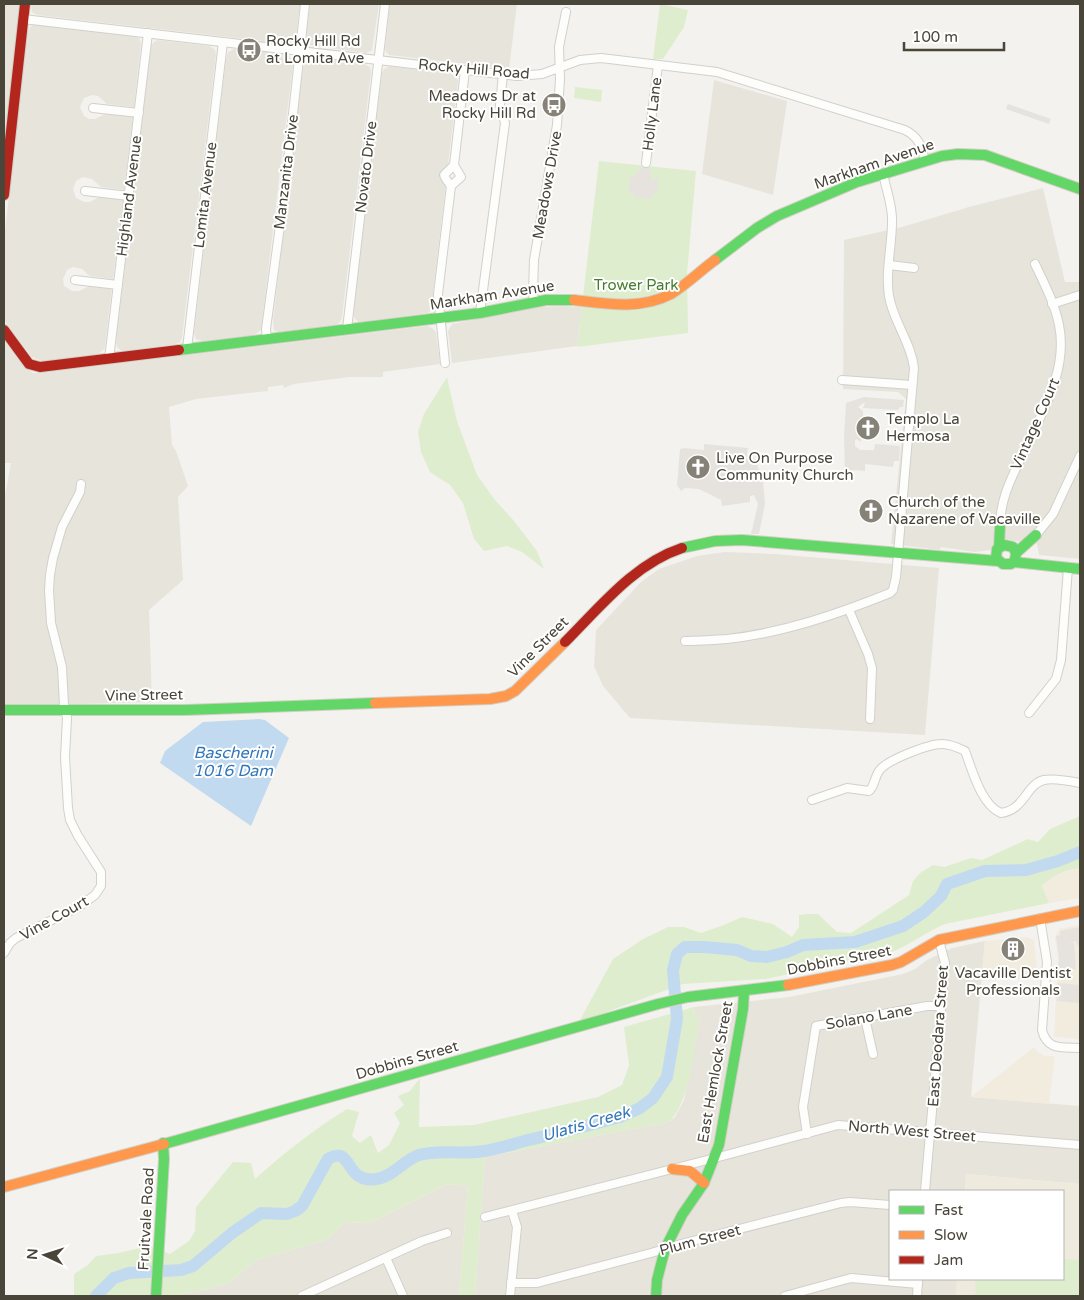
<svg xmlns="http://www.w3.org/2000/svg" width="1084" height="1300" font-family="'Varela Round',sans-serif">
<rect width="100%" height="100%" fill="#f4f2ee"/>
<g fill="#e7e4dc">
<path d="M4 4H20L4 141Z"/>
<path d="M31 4H247L265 5V4H300L296 37 293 42 289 44 37 15 32 12Z"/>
<path d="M310 4H379L372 50 366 53 309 45 306 39Z"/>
<path d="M390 4H517L509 69 389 55 386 52 385 48Z"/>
<path d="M35 24 133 36 139 38 141 43 134 107 107 104 98 96 92 95 84 98 80 107 84 116 89 119H95L105 114 133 117 124 190 101 187 92 179 83 177 76 181 73 189 76 198 84 202H90L99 197 123 199 113 279 90 276 82 269 73 267 67 270 63 279 64 286 72 291H79L89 286 112 288 105 346 104 349 98 354 42 361 32 357 4 320V239L28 31 31 26Z"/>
<path d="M158 40 210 46 215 50 216 55 182 338 180 342 176 344 122 351 117 347 116 341 151 46 154 42Z"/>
<path d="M234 49 286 54 290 57 293 64 261 330 254 335 202 341 196 339 194 333 226 59 228 52Z"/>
<path d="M312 57 364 64 370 67 371 72 342 317 340 322 336 325 277 332 274 330 273 321 303 68 306 59Z"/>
<path d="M390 66 452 74 458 80 433 293V307L428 313 359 322 355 319 353 314 382 73 384 69Z"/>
<path d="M714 80 787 101 773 195 702 174Z"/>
<path d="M1043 188 1065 282H1080V559L1039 555 1037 544 1014 541H994L991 550 975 552 941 547 940 550 891 544 906 399 898 392 843 389 844 240 902 227 969 207Z"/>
<path d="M564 306 582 307 577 346 452 363 448 331 452 324 539 307Z"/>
<path d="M427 326 432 328 436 332 440 364 383 372V377H350L294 384 284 388 283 385 268 387V391L196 399 169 407 172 445 176 451 188 486 178 497 183 580 149 610 152 702 50 705 4 704V501L11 463H4V341L24 367 33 373H40Z"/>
<path d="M725 552 774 554 939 568 925 735 630 718 603 686 594 666 596 630 641 582 659 569 697 556Z"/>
<path d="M985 941 971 1097 1080 1106V1184L966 1174 965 1191H890V1279H957L956 1296H475L485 1157 669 1122 675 1117 684 1100 700 1019 695 1018 694 1007 789 997 903 974 915 969 927 960 952 948Z"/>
<path d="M447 1184 468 1186 459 1296H167L209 1289 230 1282 256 1260 328 1239 345 1222 369 1223Z"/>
</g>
<g fill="#f2ecdf">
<path d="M1080 868V898L1049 903 1042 886 1049 879 1062 872Z"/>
<path d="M1080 925V1039L1054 1037 1058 958 1055 937 1059 929Z"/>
<path d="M1027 937 1034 940 1038 978 981 981 985 941Z"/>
<path d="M1034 1047 1038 1052 1045 1056H1055L1049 1104 971 1097Z"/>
</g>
<path fill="#eeeade" d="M966 1174 1080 1184V1296H956L957 1279H1063V1191H965Z"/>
<g fill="#dfedcf">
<path d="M660 4 688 10 684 27 663 59H653Z"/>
<path d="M575 87 602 90 601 102 574 98Z"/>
<path d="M599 161 696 171 687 273 688 333 577 347Z"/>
<path d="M447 377 457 421 477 475 495 500 514 521 537 551 544 569 522 552 507 546 484 551 474 539 463 503 450 485 430 472 421 452 418 432 424 414Z"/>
<path d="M1080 816V868C1065 870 1053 875 1042 886L1049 903 945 924C926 932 911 944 892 952L766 979 683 984 579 1022 613 959 643 939 668 927H684L701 933 724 925 742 917 773 924 792 937 799 927V915L807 914H818L837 932 851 933 909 895 913 881 920 873 933 865 944 867 971 858 982 860 1028 839 1038 842 1050 829Z"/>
<path d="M694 1007 695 1017 700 1019C694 1047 690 1103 669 1122L485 1157 475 1296H459L468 1186 447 1184 369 1223 345 1222 328 1239 256 1260 230 1282 209 1289 167 1296H74V1274L88 1265 96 1256 118 1253 149 1246 170 1254 189 1241 195 1231 196 1207 233 1162 251 1163 255 1179C284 1153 313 1130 347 1109L359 1112 352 1136 360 1143 371 1135 378 1153 389 1145 400 1123 394 1113 404 1105 398 1096 410 1091 420 1078 419 1127 474 1125 598 1097 622 1085 629 1065 624 1027Z"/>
<path d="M1063 1259 1080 1260V1296H976L975 1279H1063Z"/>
</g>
<g fill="#e6e3df">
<path d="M1008 104 1051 119 1049 124 1006 109Z"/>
<path d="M640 168 651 169V180L658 178 657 193 652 194 651 199 634 197V192L628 194 630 177 636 175Z"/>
<path d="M864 397 904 400 903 407H900L898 410 863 408 865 402 858 407 863 411V421L860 422V427L862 428 861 442 856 439 855 440V446L860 450H874L875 444 900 446 899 461H894L893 467 865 464V471L853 470 852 475H845L844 437 846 403Z"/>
<path d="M704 444 748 448 747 454 755 459 763 480 765 504 759 534H751L758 504 754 495 750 496V502L722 506 721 500 699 489 685 488 681 491 677 485 680 449 684 448 704 450Z"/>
<path d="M1080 927V945L1078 946 1076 941 1069 943H1074L1076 969 1058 970 1059 958 1056 936 1060 935V931Z"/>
<path d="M1058 983 1080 985V1003L1057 1001Z"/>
</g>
<path fill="#c1daef" d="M259 719 265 720 289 738 251 826 160 763 165 751 203 722Z"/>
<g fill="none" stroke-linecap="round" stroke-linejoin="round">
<path stroke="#c1daef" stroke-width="12" d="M96 1296 114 1278 129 1273 181 1270 193 1266 232 1233 261 1213 287 1214 295 1211 302 1206 328 1159C353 1144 344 1184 376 1179 393 1177 404 1160 419 1155 440 1149 462 1155 484 1151 498 1149 513 1144 528 1140 559 1133 589 1125 620 1117L640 1108 653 1098 667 1077 677 1019 673 970 677 954 685 947H704L737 950 751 956 767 957 787 952 803 945 855 942 903 926 924 912 941 896 947 884 985 871 1026 870 1058 861 1080 852"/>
<defs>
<g id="street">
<path d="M23 19 517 76 542 74 580 60 601 58 717 72 905 130C919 137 922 147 925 161"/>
<path d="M93 108 139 113"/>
<path d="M646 163 658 65"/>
<path d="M451 186 446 179 444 175 454 165 465 70"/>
<path d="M85 191 129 196"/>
<path d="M889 265 914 268"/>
<path d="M75 280 118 285"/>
<path d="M534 302 533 292 534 260 557 125 560 79 559 47 566 12"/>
<path d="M1052 304 1080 295"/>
<path d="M480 313 505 123 500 105 503 74"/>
<path d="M347 329 385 4"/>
<path d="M267 339 266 329 284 196 305 4"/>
<path d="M187 349 223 42"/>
<path d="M109 359 148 33"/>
<path d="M445 363 438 294 451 186 461 177 454 165"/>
<path d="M842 380 912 385"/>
<path d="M1000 527C1000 502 1009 483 1019 462 1038 419 1069 373 1059 325 1055 304 1044 283 1035 264"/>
<path d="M1036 535 1053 514 1080 456"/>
<path d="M849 610 868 654 872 668 870 719"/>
<path d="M685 641C699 641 713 640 727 639 783 633 838 614 890 593L893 590 896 577 914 368C911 342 893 321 889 296 885 272 892 246 892 222 893 206 886 190 883 173"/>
<path d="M1029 713 1056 679 1061 660 1068 568"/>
<path d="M812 800 847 788 869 791C875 786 874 778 879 771 886 760 929 744 942 744 950 744 957 747 965 751 972 769 981 805 1001 813 1025 810 1026 784 1044 780 1054 778 1070 781 1080 783"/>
<path d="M1040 918 1047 962 1042 1030C1047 1051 1063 1047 1080 1048"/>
<path d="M4 953 10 943 16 938 80 906 95 895 101 886V872L78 836 70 820 68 808 65 757 67 718 64 705 62 667 51 623 49 590 50 575 53 558 62 527 80 492 81 484"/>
<path d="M865 1018 873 1054"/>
<path d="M807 1134 803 1107 816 1026 927 1006H941"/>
<path d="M925 1191 945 963 939 940"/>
<path d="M485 1217 715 1158 838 1125 1080 1145"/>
<path d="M386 1258 403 1296"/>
<path d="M511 1283H537L651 1253 681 1244 841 1203 850 1202 890 1205"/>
<path d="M302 1296 422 1241 447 1233"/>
<path d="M510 1296 517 1227 512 1211"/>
<path d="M785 1296 851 1278 918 1284"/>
<path d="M917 1296 918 1281"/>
</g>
<g id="fast">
<path d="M715 260 757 228 777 216 857 182 942 156 958 154 985 155 1080 189"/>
<path d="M179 350 480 313 546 300H574"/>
<path d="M999 547 1000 527"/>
<path d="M682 548 715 541 742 540 998 561"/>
<path d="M1016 553 1013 547 1004 545 997 549 996 558 1003 564H1011L1015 560 1016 553 1036 535"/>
<path d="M1014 562 1080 569"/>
<path d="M4 710H185L375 703"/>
<path d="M164 1144 658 1004 688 997 788 985"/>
<path d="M156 1296 164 1159 163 1143"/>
<path d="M656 1296 657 1280 665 1249 682 1215 704 1183 719 1145 743 1009 744 992"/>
</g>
<g id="slow">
<path d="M574 300C607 304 640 310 671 294 686 285 700 271 715 260"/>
<path d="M375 703 490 699 506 696 515 691 565 642"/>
<path d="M788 985 892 965 901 962 939 940 1080 911"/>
<path d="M672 1169 690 1171 704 1183"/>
<path d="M4 1187 164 1144"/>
</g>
<g id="jam">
<path d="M4 195 25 4"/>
<path d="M4 330 29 364 40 367 179 350"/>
<path d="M565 642C601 606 634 564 682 548"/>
</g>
</defs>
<use href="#street" stroke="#d2d0cb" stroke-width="10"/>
<use href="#fast" stroke="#d2cfc5" stroke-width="12"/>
<use href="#slow" stroke="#d2cfc5" stroke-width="12"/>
<use href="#jam" stroke="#d2cfc5" stroke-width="12"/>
<use href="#street" stroke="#fdfdfc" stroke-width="8"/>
<use href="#fast" stroke="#63d668" stroke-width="10"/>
<use href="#slow" stroke="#ff974d" stroke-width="10"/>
<use href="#jam" stroke="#b3261e" stroke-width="10"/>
</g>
<defs>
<symbol id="bus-disc" viewBox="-11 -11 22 22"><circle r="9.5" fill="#868278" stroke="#fff"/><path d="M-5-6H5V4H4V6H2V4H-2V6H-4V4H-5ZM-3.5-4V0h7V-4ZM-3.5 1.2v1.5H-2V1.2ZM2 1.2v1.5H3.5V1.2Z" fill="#fff"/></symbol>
<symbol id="church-disc" viewBox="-11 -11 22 22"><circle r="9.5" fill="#868278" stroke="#fff"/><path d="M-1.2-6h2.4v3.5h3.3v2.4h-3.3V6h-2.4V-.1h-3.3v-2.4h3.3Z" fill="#fff"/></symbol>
<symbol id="building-disc" viewBox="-11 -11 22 22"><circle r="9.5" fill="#868278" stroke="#fff"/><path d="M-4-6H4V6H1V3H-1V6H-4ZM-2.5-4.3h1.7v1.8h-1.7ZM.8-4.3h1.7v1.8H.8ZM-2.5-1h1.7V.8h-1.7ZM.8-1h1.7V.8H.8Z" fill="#fff"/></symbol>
</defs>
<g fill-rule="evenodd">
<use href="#bus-disc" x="235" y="36" width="28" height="28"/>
<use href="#bus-disc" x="540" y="91" width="28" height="28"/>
<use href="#church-disc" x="854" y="414" width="28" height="28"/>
<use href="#church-disc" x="684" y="453" width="28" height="28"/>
<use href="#church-disc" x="857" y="497" width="28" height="28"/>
<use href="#building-disc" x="999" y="935" width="28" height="28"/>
</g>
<g text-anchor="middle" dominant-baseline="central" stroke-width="4" stroke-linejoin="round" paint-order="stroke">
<g font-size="15" fill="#4a4539" stroke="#fff" text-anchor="start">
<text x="266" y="41">Rocky Hill Rd<tspan x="266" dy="17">at Lomita Ave</tspan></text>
<text x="536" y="96" text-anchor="end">Meadows Dr at<tspan x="536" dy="17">Rocky Hill Rd</tspan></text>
<text x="886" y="419">Templo La<tspan x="886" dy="17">Hermosa</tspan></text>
<text x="716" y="458">Live On Purpose<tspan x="716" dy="17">Community Church</tspan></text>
<text x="888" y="502">Church of the<tspan x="888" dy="17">Nazarene of Vacaville</tspan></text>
<text x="1013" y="973" text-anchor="middle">Vacaville Dentist<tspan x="1013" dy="17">Professionals</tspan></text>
</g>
<g font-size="15" fill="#4a4539" stroke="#fff">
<text transform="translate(474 69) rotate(5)">Rocky Hill Road</text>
<text transform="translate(652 114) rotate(-83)">Holly Lane</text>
<text transform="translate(874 164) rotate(-19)">Markham Avenue</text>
<text transform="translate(366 167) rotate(-83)">Novato Drive</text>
<text transform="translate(286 172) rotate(-83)">Manzanita Drive</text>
<text transform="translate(547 185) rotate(-80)">Meadows Drive</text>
<text transform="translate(205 195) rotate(-83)">Lomita Avenue</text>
<text transform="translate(129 196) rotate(-83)">Highland Avenue</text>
<text transform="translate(492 295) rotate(-9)">Markham Avenue</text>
<text transform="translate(1035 424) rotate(-66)">Vintage Court</text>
<text transform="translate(538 647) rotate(-45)">Vine Street</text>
<text transform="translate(144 695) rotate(-1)">Vine Street</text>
<text transform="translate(54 918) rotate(-29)">Vine Court</text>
<text transform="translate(839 960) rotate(-11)">Dobbins Street</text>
<text transform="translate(869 1017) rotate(-10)">Solano Lane</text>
<text transform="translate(938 1036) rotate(-86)">East Deodara Street</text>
<text transform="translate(407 1060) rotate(-16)">Dobbins Street</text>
<text transform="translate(715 1072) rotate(-80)">East Hemlock Street</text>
<text transform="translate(912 1131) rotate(5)">North West Street</text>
<text transform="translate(146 1219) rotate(-87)">Fruitvale Road</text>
<text transform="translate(700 1240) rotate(-15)">Plum Street</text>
</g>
<g font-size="15" fill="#457d2c" stroke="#fff">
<text x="636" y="285">Trower Park</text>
</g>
<g font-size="16" font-style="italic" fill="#3276b7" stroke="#fff">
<text x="233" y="753">Bascherini<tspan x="233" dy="18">1016 Dam</tspan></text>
<text transform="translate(586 1124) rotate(-16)">Ulatis Creek</text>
</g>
</g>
<rect width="1084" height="1300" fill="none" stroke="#4a4539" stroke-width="10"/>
<rect x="889" y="1190" width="175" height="90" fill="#ffffff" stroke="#b7b5b0"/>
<rect x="899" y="1206" width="25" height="8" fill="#63d668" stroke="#b7b5b0"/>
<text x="934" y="1215" font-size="15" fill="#4a4539">Fast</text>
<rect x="899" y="1231" width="25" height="8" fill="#ff974d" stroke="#b7b5b0"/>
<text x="934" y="1240" font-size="15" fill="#4a4539">Slow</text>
<rect x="899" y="1256" width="25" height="8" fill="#b3261e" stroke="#b7b5b0"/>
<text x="934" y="1265" font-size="15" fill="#4a4539">Jam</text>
<g transform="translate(45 1255) rotate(274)" stroke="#ffffff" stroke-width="4" paint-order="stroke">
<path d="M0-4L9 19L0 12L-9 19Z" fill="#4a4539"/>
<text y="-8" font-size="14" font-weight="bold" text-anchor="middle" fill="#4a4539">N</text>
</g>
<path d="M904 42v8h100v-8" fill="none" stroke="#4a4539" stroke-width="2.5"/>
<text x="912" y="42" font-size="15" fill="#4a4539" stroke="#ffffff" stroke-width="4" paint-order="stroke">100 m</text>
</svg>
